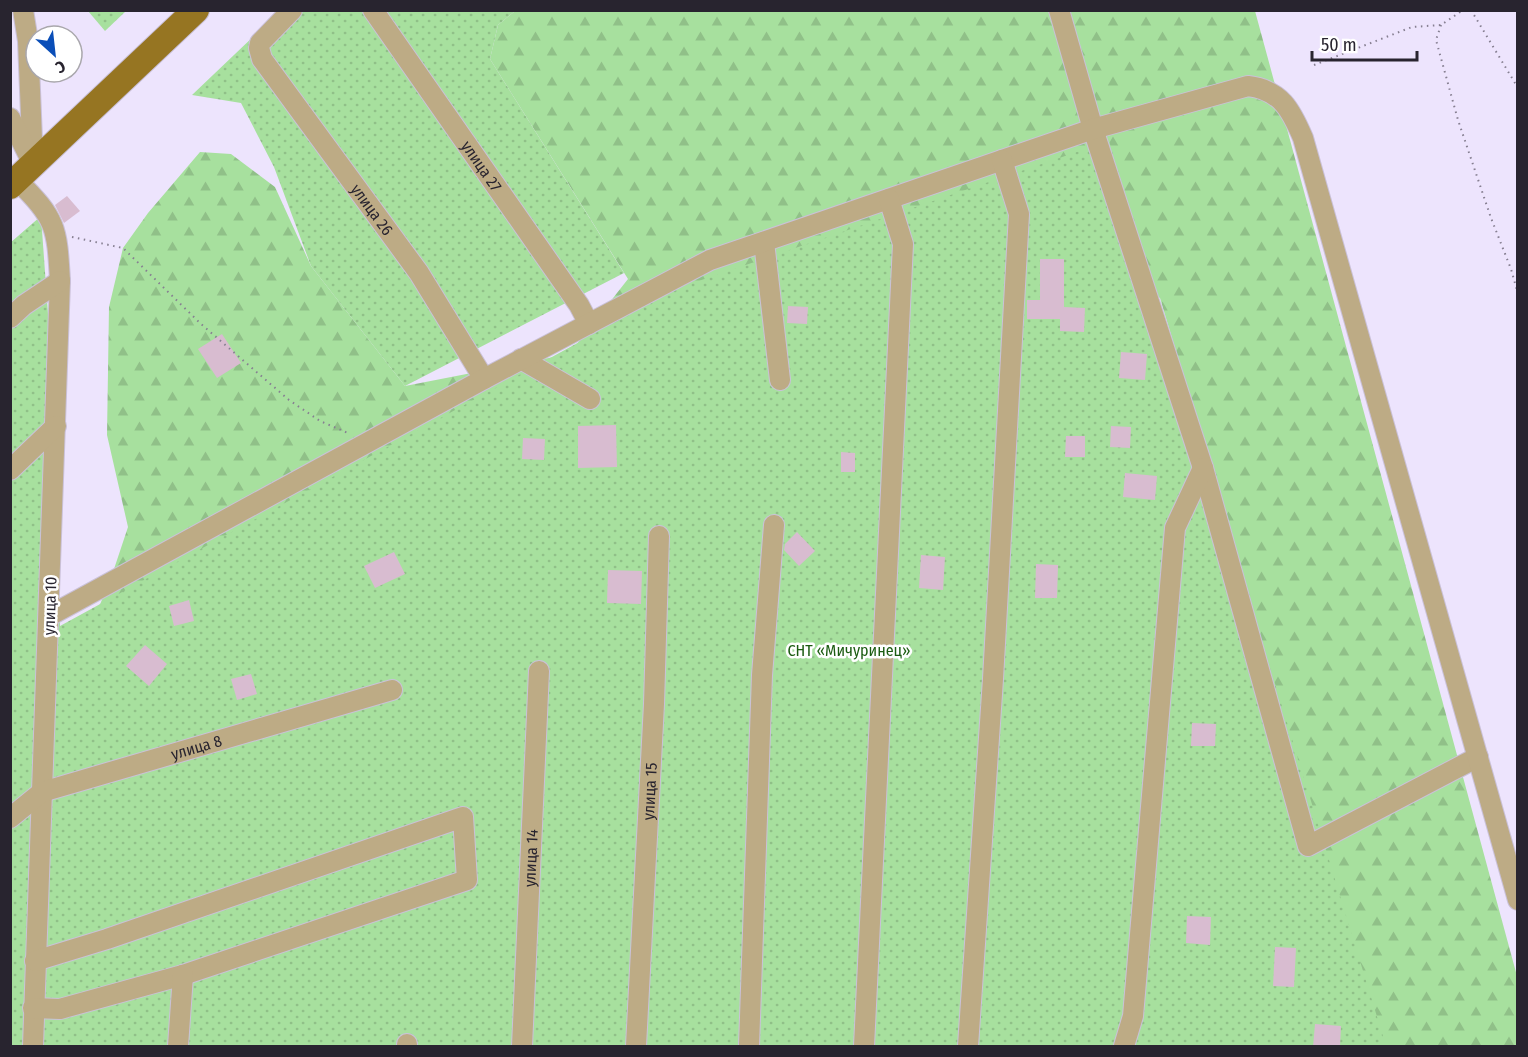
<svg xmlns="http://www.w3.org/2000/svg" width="1528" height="1057" font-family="'Fira Sans Condensed',sans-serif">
<defs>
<pattern id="forest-firs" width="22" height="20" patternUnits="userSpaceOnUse" patternTransform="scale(1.5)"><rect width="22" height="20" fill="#a7e09e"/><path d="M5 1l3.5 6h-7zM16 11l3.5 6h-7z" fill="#90c088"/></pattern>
<pattern id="park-dots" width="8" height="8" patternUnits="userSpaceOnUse" patternTransform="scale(1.5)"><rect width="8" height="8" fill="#a7e09e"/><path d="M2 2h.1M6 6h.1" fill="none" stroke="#90c088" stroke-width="1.8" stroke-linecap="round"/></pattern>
</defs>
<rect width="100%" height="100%" fill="#ede4fd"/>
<path fill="url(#forest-firs)" d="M515 11H1255L1517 976V1046H1066L1202 438 1160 298 1024 233 57 705 110 581 128 527 107 435 109 307 123 248 148 213 200 152 231 154 275 187 311 266 405 386 569 354 628 279 490 59 498 25Z"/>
<g fill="url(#park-dots)">
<path d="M88 11H126L105 31Z"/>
<path d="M280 11H515L498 25 490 59 624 273 405 386 311 266 274 167 241 103 192 95Z"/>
<path d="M1109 141 1386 1046H11L10 243 41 216 56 426 60 626 678 288Z"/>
</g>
<g fill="#d8bcd0">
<path d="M67 196 80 211 64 223 55 205Z"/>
<path d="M1040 259H1064V307L1085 308 1084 332 1060 331V319H1027V300H1040Z"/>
<path d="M788 306 808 307 807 324 787 323Z"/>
<path d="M222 334 241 363 217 378 198 349Z"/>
<path d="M1121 352 1147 354 1145 380 1119 378Z"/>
<path d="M616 425 617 467 578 468V426Z"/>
<path d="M1111 426 1131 427 1130 448 1110 447Z"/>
<path d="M1066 436H1085V457H1065Z"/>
<path d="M523 438 545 439 544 460 522 459Z"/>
<path d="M841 452 855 453V472H841Z"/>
<path d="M1125 473 1157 476 1155 500 1123 497Z"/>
<path d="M797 532 815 551 799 566 784 550 785 544Z"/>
<path d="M394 552 405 574 375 588 364 566Z"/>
<path d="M921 555 945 557 943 590 919 588Z"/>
<path d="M1036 564 1058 565 1057 598H1035Z"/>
<path d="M608 570 642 571 641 604 607 603Z"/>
<path d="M189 600 194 621 174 626 169 606Z"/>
<path d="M145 645 167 664 149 686 126 666Z"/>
<path d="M251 674 257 694 237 700 231 679Z"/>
<path d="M1192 723 1216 724 1215 746H1191Z"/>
<path d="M1187 916 1211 917 1210 945 1186 943Z"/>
<path d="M1275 947 1296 948 1294 987 1273 986Z"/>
<path d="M1315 1024 1341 1026 1340 1047H1313Z"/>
</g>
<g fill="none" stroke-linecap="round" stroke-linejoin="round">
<defs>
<g id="minor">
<path d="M23 10 28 41 33 164"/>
<path id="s1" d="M292 10 260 43 259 48 262 59 419 273 484 379"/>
<path id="s2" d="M373 10 579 305 589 324"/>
<path d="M1059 10 1093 129 1203 468 1308 846 1478 757"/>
<path d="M10 118 29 156"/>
<path d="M17 180C56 219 57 226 60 281L33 1046"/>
<path d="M764 242 780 380"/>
<path d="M10 318 24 305 60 281"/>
<path d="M521 359 590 399"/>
<path d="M10 470 56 426"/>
<path d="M49 616 484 379 710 260 1093 129 1248 86C1281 90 1291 110 1303 138L1518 900"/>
<path id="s3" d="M10 818 42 792 392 690"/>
<path d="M33 1008 60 1009 183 975 467 880 463 817 107 939 35 961"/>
<path d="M178 1046 183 975"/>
<path d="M407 1046V1044"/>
<path id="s4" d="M522 1046 539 671"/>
<path id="s5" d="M636 1046 654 704 659 536"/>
<path d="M749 1046 762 675 774 525"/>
<path d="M864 1046 903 244 889 199"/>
<path d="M968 1046 993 679 1019 214 1002 160"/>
<path d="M1124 1046 1133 1016 1175 528 1203 468"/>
</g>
<path id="major" d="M10 186 196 10"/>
</defs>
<use href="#minor" stroke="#cac1d8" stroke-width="22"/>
<use href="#major" stroke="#cac1d8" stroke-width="28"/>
<g stroke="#867f91" stroke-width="2" stroke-dasharray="1.5 4.5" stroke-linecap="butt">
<path d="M1471 10 1518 88"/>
<path d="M1441 25 1436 40 1458 120 1491 218 1511 269 1518 294"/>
<path d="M1314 65 1412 27 1441 25 1463 10"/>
<path d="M72 237 123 248 201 324 289 400 320 421 348 433"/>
</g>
<use href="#minor" stroke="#bdab85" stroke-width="20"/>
<use href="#major" stroke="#967522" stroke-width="26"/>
</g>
<g text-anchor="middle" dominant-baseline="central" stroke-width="5" stroke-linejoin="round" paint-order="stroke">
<g font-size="16" fill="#28242f" stroke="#fff">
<text stroke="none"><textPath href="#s2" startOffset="190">улица 27</textPath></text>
<text stroke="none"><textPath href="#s1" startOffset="249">улица 26</textPath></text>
<text transform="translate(50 606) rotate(-88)">улица 10</text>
<text stroke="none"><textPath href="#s3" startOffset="202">улица 8</textPath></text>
<text stroke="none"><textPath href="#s5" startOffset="255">улица 15</textPath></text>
<text stroke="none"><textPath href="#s4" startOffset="188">улица 14</textPath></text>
</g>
<g font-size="16" fill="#1c5c12" stroke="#fff">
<text x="849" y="650">СНТ «Мичуринец»</text>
</g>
</g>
<rect width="1528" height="1057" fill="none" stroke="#28242f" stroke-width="24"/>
<g transform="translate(54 54) rotate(153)"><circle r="28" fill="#ffffff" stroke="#a9a7ac" stroke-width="1.5"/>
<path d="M0-4.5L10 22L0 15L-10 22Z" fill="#0a4eb8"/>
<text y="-9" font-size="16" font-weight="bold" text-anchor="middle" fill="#28242f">С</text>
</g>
<path d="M1312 51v9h105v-9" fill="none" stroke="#28242f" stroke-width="3"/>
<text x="1321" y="51" font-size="18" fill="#28242f" stroke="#ffffff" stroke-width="4.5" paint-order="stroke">50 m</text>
</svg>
